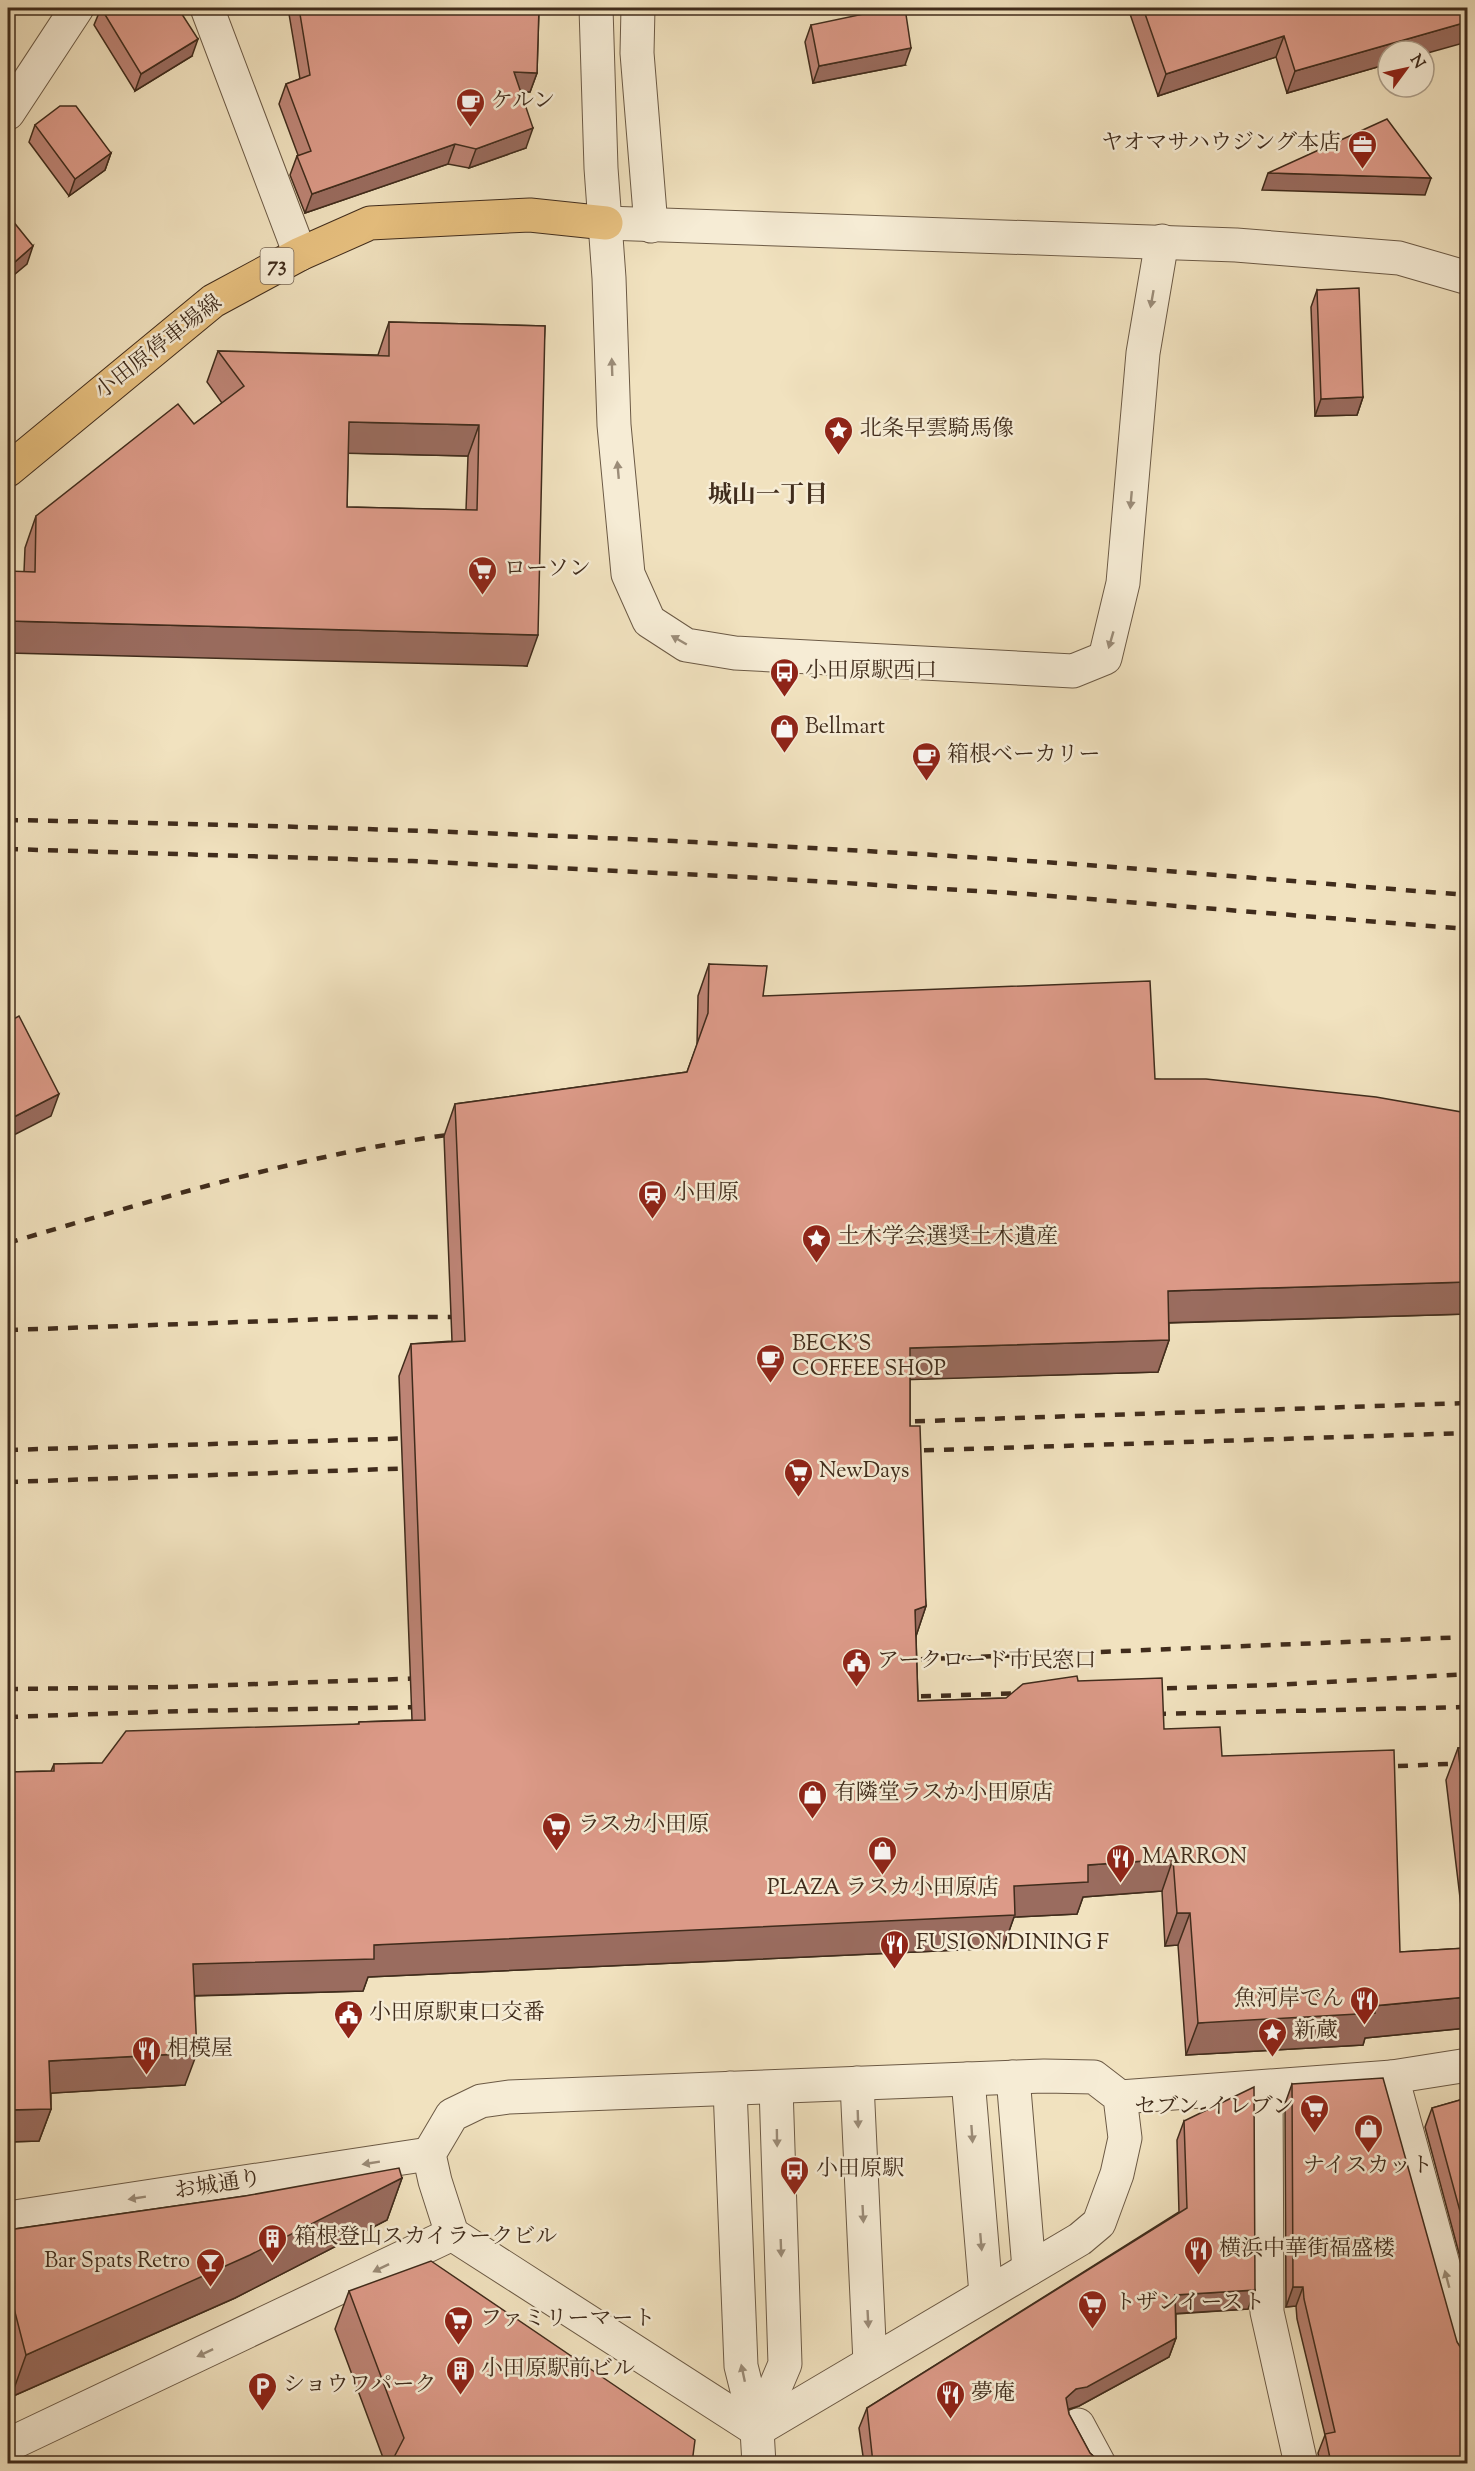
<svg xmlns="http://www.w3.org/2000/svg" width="1475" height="2471" font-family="'Sorts Mill Goudy','Noto Serif JP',serif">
<rect width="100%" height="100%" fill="#f1e2bf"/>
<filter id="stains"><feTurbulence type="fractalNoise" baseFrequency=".00333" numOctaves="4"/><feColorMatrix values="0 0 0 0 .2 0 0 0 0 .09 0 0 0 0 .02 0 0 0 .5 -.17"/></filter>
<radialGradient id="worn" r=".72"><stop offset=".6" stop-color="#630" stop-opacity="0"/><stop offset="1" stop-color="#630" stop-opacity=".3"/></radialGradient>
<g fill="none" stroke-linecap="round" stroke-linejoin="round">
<defs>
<g id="minor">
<path d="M207 8 300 254"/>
<path d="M596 8 601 168 609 278 614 425 628 574 649 621 686 645 735 653 1073 671 1105 658 1123 583 1143 353 1162 241"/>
<path d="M638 8 637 53 651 226"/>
<path d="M8 113 77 8"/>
<path d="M606 223 1236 245 1399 258 1468 278"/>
<path d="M1044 2076 1094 2077 1120 2097 1125 2138 1117 2174 1099 2223 1080 2239 757 2430 452 2234 435 2181 429 2154 452 2115 481 2101 509 2097Z"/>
<path d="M1013 2077 1029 2269"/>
<path d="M1392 2077 1468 2356"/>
<path d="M968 2079 986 2294"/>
<path d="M857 2083 870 2363"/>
<path d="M730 2088 741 2366 757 2430 759 2464"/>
<path d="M1266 2088 1267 2312 1301 2464"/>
<path d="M1120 2097 1392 2077 1468 2065"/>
<path d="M8 2218 429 2154"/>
<path d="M1078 2425 1099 2464"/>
<path d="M757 2430 785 2364 776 2087"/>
<path d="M8 2445 452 2234"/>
</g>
<path id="major" d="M8 470 213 301 300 254 370 223 530 215 606 223"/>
</defs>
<use href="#minor" stroke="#6c5a45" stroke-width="35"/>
<use href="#major" stroke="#402c1c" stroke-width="35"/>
<use href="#minor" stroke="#f6ecd5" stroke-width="33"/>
<use href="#major" stroke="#e8c180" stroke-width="33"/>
<g stroke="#402c1c" stroke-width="4.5" stroke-dasharray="10 10" stroke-linecap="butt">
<path d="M8 820C338 826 669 838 999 859 1155 869 1311 883 1468 895"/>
<path d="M8 849 412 861 763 878 1026 894 1468 929"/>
<path d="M8 1243C157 1199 307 1153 462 1133"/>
<path d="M8 1330 387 1317H462"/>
<path d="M895 1422 1468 1403"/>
<path d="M8 1450 418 1438"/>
<path d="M904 1451 1468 1433"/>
<path d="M8 1482 418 1468"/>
<path d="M901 1660 1468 1637"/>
<path d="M8 1689 174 1687 427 1678"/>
<path d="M1147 1689 1273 1685 1468 1674"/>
<path d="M901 1697 1027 1693"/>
<path d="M1156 1714 1468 1707"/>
<path d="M8 1717 182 1711 427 1707"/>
<path d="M1378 1767 1468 1763"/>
</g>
</g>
<g fill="#bd8475" stroke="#402c1c" stroke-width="1.5" fill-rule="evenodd">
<path d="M101 8 192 56 135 91 94 25Z"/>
<path d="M288 8H539L537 73 530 92H521L526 148 469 168 448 164 305 213 290 175 297 156 298 155 279 104 286 84 300 79Z"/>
<path d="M1128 8H1467L1388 51V64L1287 93 1276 57 1158 96Z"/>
<path d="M811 25 905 65 813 83 805 42Z"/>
<path d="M35 125 111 153 105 170 69 196 29 142Z"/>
<path d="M1317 290 1363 397 1357 415 1315 416 1311 307Z"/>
<path d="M389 322 545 326 527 666 24 572 25 548 36 516 194 424 222 403 207 382 218 351 378 355ZM348 453 468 456 466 510 347 507Z"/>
<path d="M709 964 763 996 1155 1079 1467 1113V1314L1169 1323V1340L1158 1372 910 1379V1426L926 1606 916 1636 918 1701 1006 1698 1078 1681 1164 1729 1222 1756 1400 1952 1466 1948 1446 1780 1458 1748H1467V2028L1365 2038 1363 2045 1186 2055 1178 1945 1165 1946 1162 1891 1083 1897 1077 1914 1014 1917 1003 1948 368 1977 363 1991 195 1996 185 2085 51 2093V2109L39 2141 8 2142V1772L51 1771 54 1764 102 1763 358 1724 359 1722 412 1720 399 1376 411 1344 452 1341 444 1136 455 1104 687 1072 697 1045 698 996Z"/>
<path d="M1292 2084 1462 2350 1467 2463H1320L1318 2453 1325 2435 1297 2319 1296 2306 1286 2307 1285 2104Z"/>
<path d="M1467 2098V2283L1425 2127 1432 2108Z"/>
<path d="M1184 2121 1255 2290 1248 2309 1176 2314V2338L1169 2357 1079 2406 1068 2410 1069 2414 1090 2453 1101 2463H864L859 2428 867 2408 1179 2212 1177 2140Z"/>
<path d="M402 2178 387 2220 235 2298 11 2397 8 2386V2230L245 2196Z"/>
<path d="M349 2291 692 2463H385L335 2329Z"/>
</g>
<g fill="#9a6c5f" stroke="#402c1c" stroke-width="1.5">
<path d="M1467 22V42L1424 54V51H1388V64L1287 93 1295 71Z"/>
<path d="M1284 36 1276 57 1158 96 1166 74Z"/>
<path d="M198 39 192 56 135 91 141 74Z"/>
<path d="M911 48 905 65 813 83 819 66Z"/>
<path d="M514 72 537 73 530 92 506 91Z"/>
<path d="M533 128 526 148 469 168 476 149Z"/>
<path d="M455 144 448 164 305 213 312 194Z"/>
<path d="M111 153 105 170 69 196 75 179Z"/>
<path d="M1268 173 1431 178 1425 195 1262 190Z"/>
<path d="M33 246 27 264 8 280V268Z"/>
<path d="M1363 397 1357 415 1315 416 1321 399Z"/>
<path d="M349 422 479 425 468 456 337 453Z"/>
<path d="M8 621 538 635 527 666 8 653Z"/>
<path d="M59 1094 51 1116 8 1138V1120Z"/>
<path d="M1467 1282V1314L1157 1323 1168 1291Z"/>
<path d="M1169 1340 1158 1372 898 1380 910 1348Z"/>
<path d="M926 1606 915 1639V1610Z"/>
<path d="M1173 1859 1162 1891 1083 1897 1077 1914 1014 1917 1003 1948 368 1977 363 1991 181 1996 193 1964 374 1945 1014 1886 1088 1865Z"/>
<path d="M1177 1913H1190L1178 1945 1165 1946Z"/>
<path d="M1467 1997V2028L1365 2038 1363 2045 1186 2055 1198 2023Z"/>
<path d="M197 2053 185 2085 38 2094 49 2061Z"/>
<path d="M51 2109 39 2141 8 2142V2110Z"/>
<path d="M402 2178 387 2220 235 2298 11 2397 26 2355Z"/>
<path d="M1293 2287H1303L1296 2306 1286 2307Z"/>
<path d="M1255 2290 1248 2309 1168 2314 1175 2295Z"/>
<path d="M1176 2338 1169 2357 1079 2406 1069 2409 1059 2418 1066 2398 1076 2389Z"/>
</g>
<g fill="#dc9a88" stroke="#402c1c" stroke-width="1.5" fill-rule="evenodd">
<path d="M101 8H178L198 39 141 74Z"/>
<path d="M299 8H539L537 73 514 72 533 128 476 149 455 144 312 194 297 156 311 151 286 84 310 75Z"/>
<path d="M892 8H905L911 48 819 66 811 25Z"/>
<path d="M1143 8H1467V22L1295 71 1284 36 1166 74Z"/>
<path d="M60 106H76L111 153 75 179 35 125Z"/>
<path d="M1387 119 1431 178 1268 173Z"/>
<path d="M8 215 33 246 8 268Z"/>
<path d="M1359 288 1363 397 1321 399 1317 290Z"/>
<path d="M389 322 545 326 538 635 8 621V571L35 572 36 516 178 404 194 424 244 386 218 351 389 356ZM349 422 479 425 477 510 347 507Z"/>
<path d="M709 964 767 966 763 996 1150 981 1155 1079H1206L1376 1097 1467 1113V1282L1168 1291 1169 1340 910 1348V1426H920L926 1606 915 1610 918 1701 1006 1698 1023 1684 1077 1676 1078 1681 1162 1678 1164 1729 1220 1727 1222 1756 1394 1750 1400 1952 1467 1948V1997L1373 2006 1375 2013 1198 2023 1190 1913H1177L1173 1859 1088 1865V1882L1014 1886 1015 1915 374 1945V1959L193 1964 197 2053 49 2061 51 2109 8 2110V1772L54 1771V1764L102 1763 126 1731 359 1724V1722L425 1720 411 1344 465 1341 455 1104 687 1072 708 1013Z"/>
<path d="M19 1016 59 1094 8 1120V1022Z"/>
<path d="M1458 1748H1467V1827Z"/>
<path d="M1383 2078 1457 2342 1462 2350 1467 2353V2463H1331L1325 2434 1335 2432 1304 2299 1303 2287H1293L1292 2084Z"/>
<path d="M1254 2087 1255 2290 1175 2295 1176 2338 1087 2387 1076 2389 1066 2398 1069 2414 1090 2453 1101 2463H873L867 2408 1187 2208 1184 2121Z"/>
<path d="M1467 2098V2237L1432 2108Z"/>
<path d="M399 2168 402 2178 250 2255 26 2355 8 2285V2230L245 2196Z"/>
<path d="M431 2261 695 2440 692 2463H391L404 2438 349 2291Z"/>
</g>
<defs><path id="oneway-solid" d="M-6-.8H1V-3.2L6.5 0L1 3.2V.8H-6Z" transform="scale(1.5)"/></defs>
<g fill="#9b8c78">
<use href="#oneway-solid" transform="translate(1152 299) rotate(100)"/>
<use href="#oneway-solid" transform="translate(612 367) rotate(-92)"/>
<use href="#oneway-solid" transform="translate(618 470) rotate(-95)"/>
<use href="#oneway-solid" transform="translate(1131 500) rotate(95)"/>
<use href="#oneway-solid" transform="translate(679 640) rotate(-150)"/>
<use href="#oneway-solid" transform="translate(1111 640) rotate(106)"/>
<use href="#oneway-solid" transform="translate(858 2119) rotate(88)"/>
<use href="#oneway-solid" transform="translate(972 2134) rotate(86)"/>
<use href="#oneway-solid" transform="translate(777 2138) rotate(89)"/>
<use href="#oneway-solid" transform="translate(371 2163) rotate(171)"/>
<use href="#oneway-solid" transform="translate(137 2198) rotate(171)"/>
<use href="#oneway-solid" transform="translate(863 2214) rotate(87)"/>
<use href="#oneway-solid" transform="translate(981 2242) rotate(85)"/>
<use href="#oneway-solid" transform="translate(781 2248) rotate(88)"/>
<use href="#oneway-solid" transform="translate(381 2268) rotate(154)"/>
<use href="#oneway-solid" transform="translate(1447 2279) rotate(-105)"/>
<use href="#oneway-solid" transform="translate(868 2319) rotate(87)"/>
<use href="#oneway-solid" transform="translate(205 2353) rotate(155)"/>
<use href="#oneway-solid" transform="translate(743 2373) rotate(-102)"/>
</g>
<defs>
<symbol id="cafe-pin" viewBox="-11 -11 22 30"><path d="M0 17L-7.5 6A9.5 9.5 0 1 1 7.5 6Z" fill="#8f2418" stroke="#f6ecd5"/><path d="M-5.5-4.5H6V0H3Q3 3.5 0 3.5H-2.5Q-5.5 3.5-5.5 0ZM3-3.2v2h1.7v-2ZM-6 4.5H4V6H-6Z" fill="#fff"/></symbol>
<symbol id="office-pin" viewBox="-11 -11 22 30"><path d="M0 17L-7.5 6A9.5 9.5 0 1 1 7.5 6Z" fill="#8f2418" stroke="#f6ecd5"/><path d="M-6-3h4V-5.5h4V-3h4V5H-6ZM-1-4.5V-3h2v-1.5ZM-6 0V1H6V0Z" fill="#fff"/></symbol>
<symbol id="sight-pin" viewBox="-11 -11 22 30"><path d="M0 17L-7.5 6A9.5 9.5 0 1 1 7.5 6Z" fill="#8f2418" stroke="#f6ecd5"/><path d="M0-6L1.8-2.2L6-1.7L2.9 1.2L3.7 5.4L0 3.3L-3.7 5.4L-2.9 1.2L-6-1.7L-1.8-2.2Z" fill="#fff"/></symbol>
<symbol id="supermarket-pin" viewBox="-11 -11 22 30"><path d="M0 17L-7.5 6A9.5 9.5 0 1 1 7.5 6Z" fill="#8f2418" stroke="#f6ecd5"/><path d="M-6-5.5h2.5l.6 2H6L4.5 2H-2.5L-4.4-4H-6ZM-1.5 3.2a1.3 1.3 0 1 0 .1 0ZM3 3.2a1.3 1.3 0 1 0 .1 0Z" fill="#fff"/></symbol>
<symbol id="bus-pin" viewBox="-11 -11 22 30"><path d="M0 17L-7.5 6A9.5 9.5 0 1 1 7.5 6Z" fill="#8f2418" stroke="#f6ecd5"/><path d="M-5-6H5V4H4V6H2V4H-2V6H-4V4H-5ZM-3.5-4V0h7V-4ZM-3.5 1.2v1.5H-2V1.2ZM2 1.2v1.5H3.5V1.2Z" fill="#fff"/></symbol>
<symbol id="shop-pin" viewBox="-11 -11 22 30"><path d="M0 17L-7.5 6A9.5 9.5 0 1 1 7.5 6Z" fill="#8f2418" stroke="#f6ecd5"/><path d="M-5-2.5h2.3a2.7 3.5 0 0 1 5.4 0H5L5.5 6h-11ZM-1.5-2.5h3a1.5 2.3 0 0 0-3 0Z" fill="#fff"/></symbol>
<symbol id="station-pin" viewBox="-11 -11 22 30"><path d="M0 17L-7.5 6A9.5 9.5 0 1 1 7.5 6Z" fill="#8f2418" stroke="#f6ecd5"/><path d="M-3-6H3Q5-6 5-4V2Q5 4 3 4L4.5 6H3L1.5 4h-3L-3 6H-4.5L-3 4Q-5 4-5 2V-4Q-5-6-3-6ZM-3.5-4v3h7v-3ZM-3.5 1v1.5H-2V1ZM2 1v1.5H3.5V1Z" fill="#fff"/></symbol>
<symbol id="civic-pin" viewBox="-11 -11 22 30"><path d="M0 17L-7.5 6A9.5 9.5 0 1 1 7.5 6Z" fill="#8f2418" stroke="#f6ecd5"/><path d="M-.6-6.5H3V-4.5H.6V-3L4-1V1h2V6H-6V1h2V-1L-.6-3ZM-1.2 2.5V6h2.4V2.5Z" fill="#fff"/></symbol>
<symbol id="restaurant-pin" viewBox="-11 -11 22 30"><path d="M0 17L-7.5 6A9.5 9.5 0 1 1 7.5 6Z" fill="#8f2418" stroke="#f6ecd5"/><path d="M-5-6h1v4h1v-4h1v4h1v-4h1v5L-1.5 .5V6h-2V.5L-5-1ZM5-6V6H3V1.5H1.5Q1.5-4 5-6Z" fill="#fff"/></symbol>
<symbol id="building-pin" viewBox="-11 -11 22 30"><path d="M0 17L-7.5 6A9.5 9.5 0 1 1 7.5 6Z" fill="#8f2418" stroke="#f6ecd5"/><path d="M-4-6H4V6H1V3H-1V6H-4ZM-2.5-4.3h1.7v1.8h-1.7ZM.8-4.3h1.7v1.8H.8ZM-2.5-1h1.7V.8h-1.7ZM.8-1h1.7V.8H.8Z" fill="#fff"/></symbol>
<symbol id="bar-pin" viewBox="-11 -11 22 30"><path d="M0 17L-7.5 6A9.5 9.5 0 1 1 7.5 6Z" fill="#8f2418" stroke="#f6ecd5"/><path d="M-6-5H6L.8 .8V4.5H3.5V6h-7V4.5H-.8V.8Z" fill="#fff"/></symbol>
<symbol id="parking-pin" viewBox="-11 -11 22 30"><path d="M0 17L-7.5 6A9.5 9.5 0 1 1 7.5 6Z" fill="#8f2418" stroke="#f6ecd5"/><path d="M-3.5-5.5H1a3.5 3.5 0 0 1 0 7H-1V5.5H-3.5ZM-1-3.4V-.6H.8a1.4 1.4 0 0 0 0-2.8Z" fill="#fff"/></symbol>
</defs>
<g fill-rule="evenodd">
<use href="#cafe-pin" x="454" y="86" width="33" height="45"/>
<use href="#office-pin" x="1346" y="128" width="33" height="45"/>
<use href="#sight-pin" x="822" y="414" width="33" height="45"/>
<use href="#supermarket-pin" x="466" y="554" width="33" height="45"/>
<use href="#bus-pin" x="768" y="656" width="33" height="45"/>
<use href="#shop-pin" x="768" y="712" width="33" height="45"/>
<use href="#cafe-pin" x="910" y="740" width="33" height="45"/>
<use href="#station-pin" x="636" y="1178" width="33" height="45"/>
<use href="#sight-pin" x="800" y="1222" width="33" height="45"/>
<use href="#cafe-pin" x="754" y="1342" width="33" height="45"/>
<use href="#supermarket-pin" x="782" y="1456" width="33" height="45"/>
<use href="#civic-pin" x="840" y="1646" width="33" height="45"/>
<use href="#shop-pin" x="796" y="1778" width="33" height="45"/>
<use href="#supermarket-pin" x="540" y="1810" width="33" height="45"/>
<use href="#shop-pin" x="866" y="1834" width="33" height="45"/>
<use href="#restaurant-pin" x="1104" y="1842" width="33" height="45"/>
<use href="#restaurant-pin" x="878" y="1928" width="33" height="45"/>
<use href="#restaurant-pin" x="1348" y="1984" width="33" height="45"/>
<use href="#civic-pin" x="332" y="1998" width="33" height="45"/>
<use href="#sight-pin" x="1256" y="2016" width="33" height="45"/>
<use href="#restaurant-pin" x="130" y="2034" width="33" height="45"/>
<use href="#supermarket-pin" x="1298" y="2092" width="33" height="45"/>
<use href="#shop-pin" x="1352" y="2112" width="33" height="45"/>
<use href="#bus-pin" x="778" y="2154" width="33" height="45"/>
<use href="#building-pin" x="256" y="2222" width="33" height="45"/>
<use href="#restaurant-pin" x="1182" y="2234" width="33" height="45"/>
<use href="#bar-pin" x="194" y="2246" width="33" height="45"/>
<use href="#supermarket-pin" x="1076" y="2288" width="33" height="45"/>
<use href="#supermarket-pin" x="442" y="2304" width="33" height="45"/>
<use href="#building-pin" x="444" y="2354" width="33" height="45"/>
<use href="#parking-pin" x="246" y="2370" width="33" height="45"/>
<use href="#restaurant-pin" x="934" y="2378" width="33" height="45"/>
</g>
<g text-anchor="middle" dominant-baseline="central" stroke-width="5" stroke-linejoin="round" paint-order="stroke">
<rect fill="#f6ecd5" stroke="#776654" stroke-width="1.5" x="260.5" y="248" width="33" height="36" rx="4.5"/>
<g font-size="21" font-weight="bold" fill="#402c1c">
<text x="277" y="266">73</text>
</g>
<g font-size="22" fill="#402c1c" stroke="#f6ecd5" text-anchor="start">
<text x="491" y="102">ケルン</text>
<text x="1341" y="144" text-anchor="end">ヤオマサハウジング本店</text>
<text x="860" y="430">北条早雲騎馬像</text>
<text x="504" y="570">ローソン</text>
<text x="805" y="672">小田原駅西口</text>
<text x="805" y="728">Bellmart</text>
<text x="947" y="756">箱根ベーカリー</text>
<text x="673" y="1194">小田原</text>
<text x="838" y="1238">土木学会選奨土木遺産</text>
<text x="792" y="1345">BECK'S<tspan x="792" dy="25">COFFEE SHOP</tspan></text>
<text x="819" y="1472">NewDays</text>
<text x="877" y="1662">アークロード市民窓口</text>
<text x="834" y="1794">有隣堂ラスか小田原店</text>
<text x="578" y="1826">ラスカ小田原</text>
<text x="1142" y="1858">MARRON</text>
<text x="883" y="1889" text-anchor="middle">PLAZA ラスカ小田原店</text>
<text x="916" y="1944">FUSION DINING F</text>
<text x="1344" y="2000" text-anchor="end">魚河岸でん</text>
<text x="369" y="2014">小田原駅東口交番</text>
<text x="1294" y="2032">新蔵</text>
<text x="167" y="2050">相模屋</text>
<text x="1294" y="2108" text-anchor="end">セブン-イレブン</text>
<text x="1368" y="2167" text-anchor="middle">ナイスカット</text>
<text x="816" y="2170">小田原駅</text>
<text x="294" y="2238">箱根登山スカイラークビル</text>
<text x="1219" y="2250">横浜中華街福盛楼</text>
<text x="190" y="2262" text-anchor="end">Bar Spats Retro</text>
<text x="1114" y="2304">トザンイースト</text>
<text x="480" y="2320">ファミリーマート</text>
<text x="481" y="2370">小田原駅前ビル</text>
<text x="283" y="2386">ショウワパーク</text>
<text x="971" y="2394">夢庵</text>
</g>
<g font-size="22" fill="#402c1c" stroke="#f6ecd5">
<text transform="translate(159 348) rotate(-38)">小田原停車場線</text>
<text transform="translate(218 2186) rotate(-9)">お城通り</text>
</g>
<g font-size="24" font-weight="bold" fill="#402c1c" stroke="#f6ecd5">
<text x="768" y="496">城山一丁目</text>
</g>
</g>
<rect width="1475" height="2471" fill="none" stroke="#f1e2bf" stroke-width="30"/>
<rect x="9" y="9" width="1457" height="2453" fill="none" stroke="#402c1c" stroke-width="3"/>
<rect x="15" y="15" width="1445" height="2441" fill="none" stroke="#402c1c" stroke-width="1.5"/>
<g transform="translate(1406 69) rotate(57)"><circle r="28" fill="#f6ecd5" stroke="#ad9f8b" stroke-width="1.5"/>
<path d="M0-4.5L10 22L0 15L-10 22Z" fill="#8f2418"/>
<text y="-9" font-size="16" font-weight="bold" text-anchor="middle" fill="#402c1c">N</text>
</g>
<rect width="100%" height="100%" filter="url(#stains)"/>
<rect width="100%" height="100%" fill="url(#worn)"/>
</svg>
